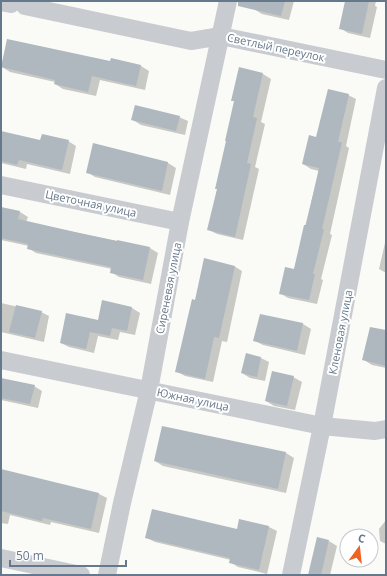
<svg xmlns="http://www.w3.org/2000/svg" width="387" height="576" font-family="'Open Sans',sans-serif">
<rect width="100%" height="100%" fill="#fafaf7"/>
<g fill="#0003">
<path d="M255 1H294L289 20 262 14 254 9Z"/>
<path d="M346 1H376L375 6 377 7 370 38 348 33 340 28Z"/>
<path d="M111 59 141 66 149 71 145 90 100 80 96 96 63 89 55 84V82L10 72 2 67 111 62Z"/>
<path d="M263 74 271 79 261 122 265 124 255 167 259 169 243 240 217 234 209 230 235 102 233 100Z"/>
<path d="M348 95 356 99 346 146 349 148 330 234 332 235 321 279 323 280 317 304 288 298 280 293 294 270 319 171 311 169 303 164 317 138Z"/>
<path d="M179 117 188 121 185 135 141 125 133 120Z"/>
<path d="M1 132 41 141H68L76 146 70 174 27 164 26 169 1 163Z"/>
<path d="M94 144 168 163 176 168 170 195 95 177 87 172Z"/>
<path d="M1 208 20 212 28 217 26 222 150 248 158 253 151 284 119 277 111 272 112 269 36 253 28 248 29 246 1 240Z"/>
<path d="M385 243H386V273L379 269Z"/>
<path d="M234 266 242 271 227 342 222 341 213 382 185 376 176 371 196 301Z"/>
<path d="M1 303 41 312 49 316 44 342 1 332Z"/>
<path d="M132 308 140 313 135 335 120 332 118 340 98 336 94 353 69 347 61 343 98 322Z"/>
<path d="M303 324 311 329 305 355 263 345 255 341Z"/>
<path d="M386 331V368L372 365 364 360Z"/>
<path d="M246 354 261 358 269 362 265 381 250 378 242 373Z"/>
<path d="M293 377 302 382 295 410 274 406 266 401Z"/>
<path d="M1 379 34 386 42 391 38 408 1 400Z"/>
<path d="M286 453 294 458 286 493 163 466 155 461Z"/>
<path d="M1 470 99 494 107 498 99 533 51 522 50 525 10 515 8 524 1 523Z"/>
<path d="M386 520V544L380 541 379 529Z"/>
<path d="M269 527 277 531 267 574 238 567 230 562 231 560 155 542 147 538Z"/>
<path d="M329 541 337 546 330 575H309Z"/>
</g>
<g fill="#afb8bf">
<path d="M238 1H285L281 16 238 6Z"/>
<path d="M345 1H369L362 34 339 29Z"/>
<path d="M7 39 110 61 111 58 141 65 136 86 92 76 88 92 54 84 55 80 1 67Z"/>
<path d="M239 67 263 73 253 117 257 118 247 163 251 164 235 237 207 230 217 189H215L226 141H225L234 101H231Z"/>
<path d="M328 89 349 94 338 142H342L322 229H324L313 274H315L309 300 279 294 285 267 294 269 304 225H306L319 168 302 164 309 135 316 137Z"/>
<path d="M135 105 180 116 176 131 131 120Z"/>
<path d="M1 131 40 140 42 134 69 140 62 170 19 160 17 165 1 161Z"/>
<path d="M93 143 168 162 162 191 86 173Z"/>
<path d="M1 207 20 211 18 219 75 232 117 241V240L150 247 143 280 110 273 111 267 27 249 28 244 1 238Z"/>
<path d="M204 258 235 266 219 338 214 337 205 379 175 372 192 299 195 300Z"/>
<path d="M102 300 132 307 127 331 112 328 110 336 90 332 86 349 60 343 66 313 98 320Z"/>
<path d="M16 305 42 311 35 338 9 332Z"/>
<path d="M260 314 303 323 297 351 253 341Z"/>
<path d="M370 327 386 330V366L362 360Z"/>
<path d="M246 353 261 357 257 377 241 373Z"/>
<path d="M272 371 294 376 287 406 265 401Z"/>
<path d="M1 378 35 385 30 404 1 398Z"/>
<path d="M162 426 286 452 278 489 154 461Z"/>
<path d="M1 469 99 493 91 529 43 518 42 521 1 511Z"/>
<path d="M152 509 237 529 239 519 269 526 259 570 229 563 230 558 145 538Z"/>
<path d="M317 537 329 540 321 575H308Z"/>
</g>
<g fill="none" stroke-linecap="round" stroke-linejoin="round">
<g stroke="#c8cbd0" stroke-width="18">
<path d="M1 2 11 4"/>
<path d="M25 6 191 41 221 36 386 70"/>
<path d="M1 185 180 222"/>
<path d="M1 360 322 426 375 431 386 429"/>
<path d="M1 558 81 575"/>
<path d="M107 575 122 503 149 390 180 222 228 1"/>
<path d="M291 575 322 426 386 88"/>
</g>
</g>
<g text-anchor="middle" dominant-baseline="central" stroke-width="4" stroke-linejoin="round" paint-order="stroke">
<g font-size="11" fill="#66788b" stroke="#fff">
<text transform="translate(276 47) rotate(12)">Светлый переулок</text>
<text transform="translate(91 203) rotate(12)">Цветочная улица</text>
<text transform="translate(168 288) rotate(-79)">Сиреневая улица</text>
<text transform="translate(340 332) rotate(-79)">Кленовая улица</text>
<text transform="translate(193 399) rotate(12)">Южная улица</text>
</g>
</g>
<rect width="387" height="576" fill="none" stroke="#66788b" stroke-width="4"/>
<g transform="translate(359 548) rotate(15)"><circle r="19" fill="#ffffff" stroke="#c2c9d1"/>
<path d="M0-3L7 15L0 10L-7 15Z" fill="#f16120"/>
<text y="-6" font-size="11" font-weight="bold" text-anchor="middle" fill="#66788b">С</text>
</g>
<path d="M10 560v6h116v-6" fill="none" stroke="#66788b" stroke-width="2"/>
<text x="16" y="560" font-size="12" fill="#66788b" stroke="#ffffff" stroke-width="3" paint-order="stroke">50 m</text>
</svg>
